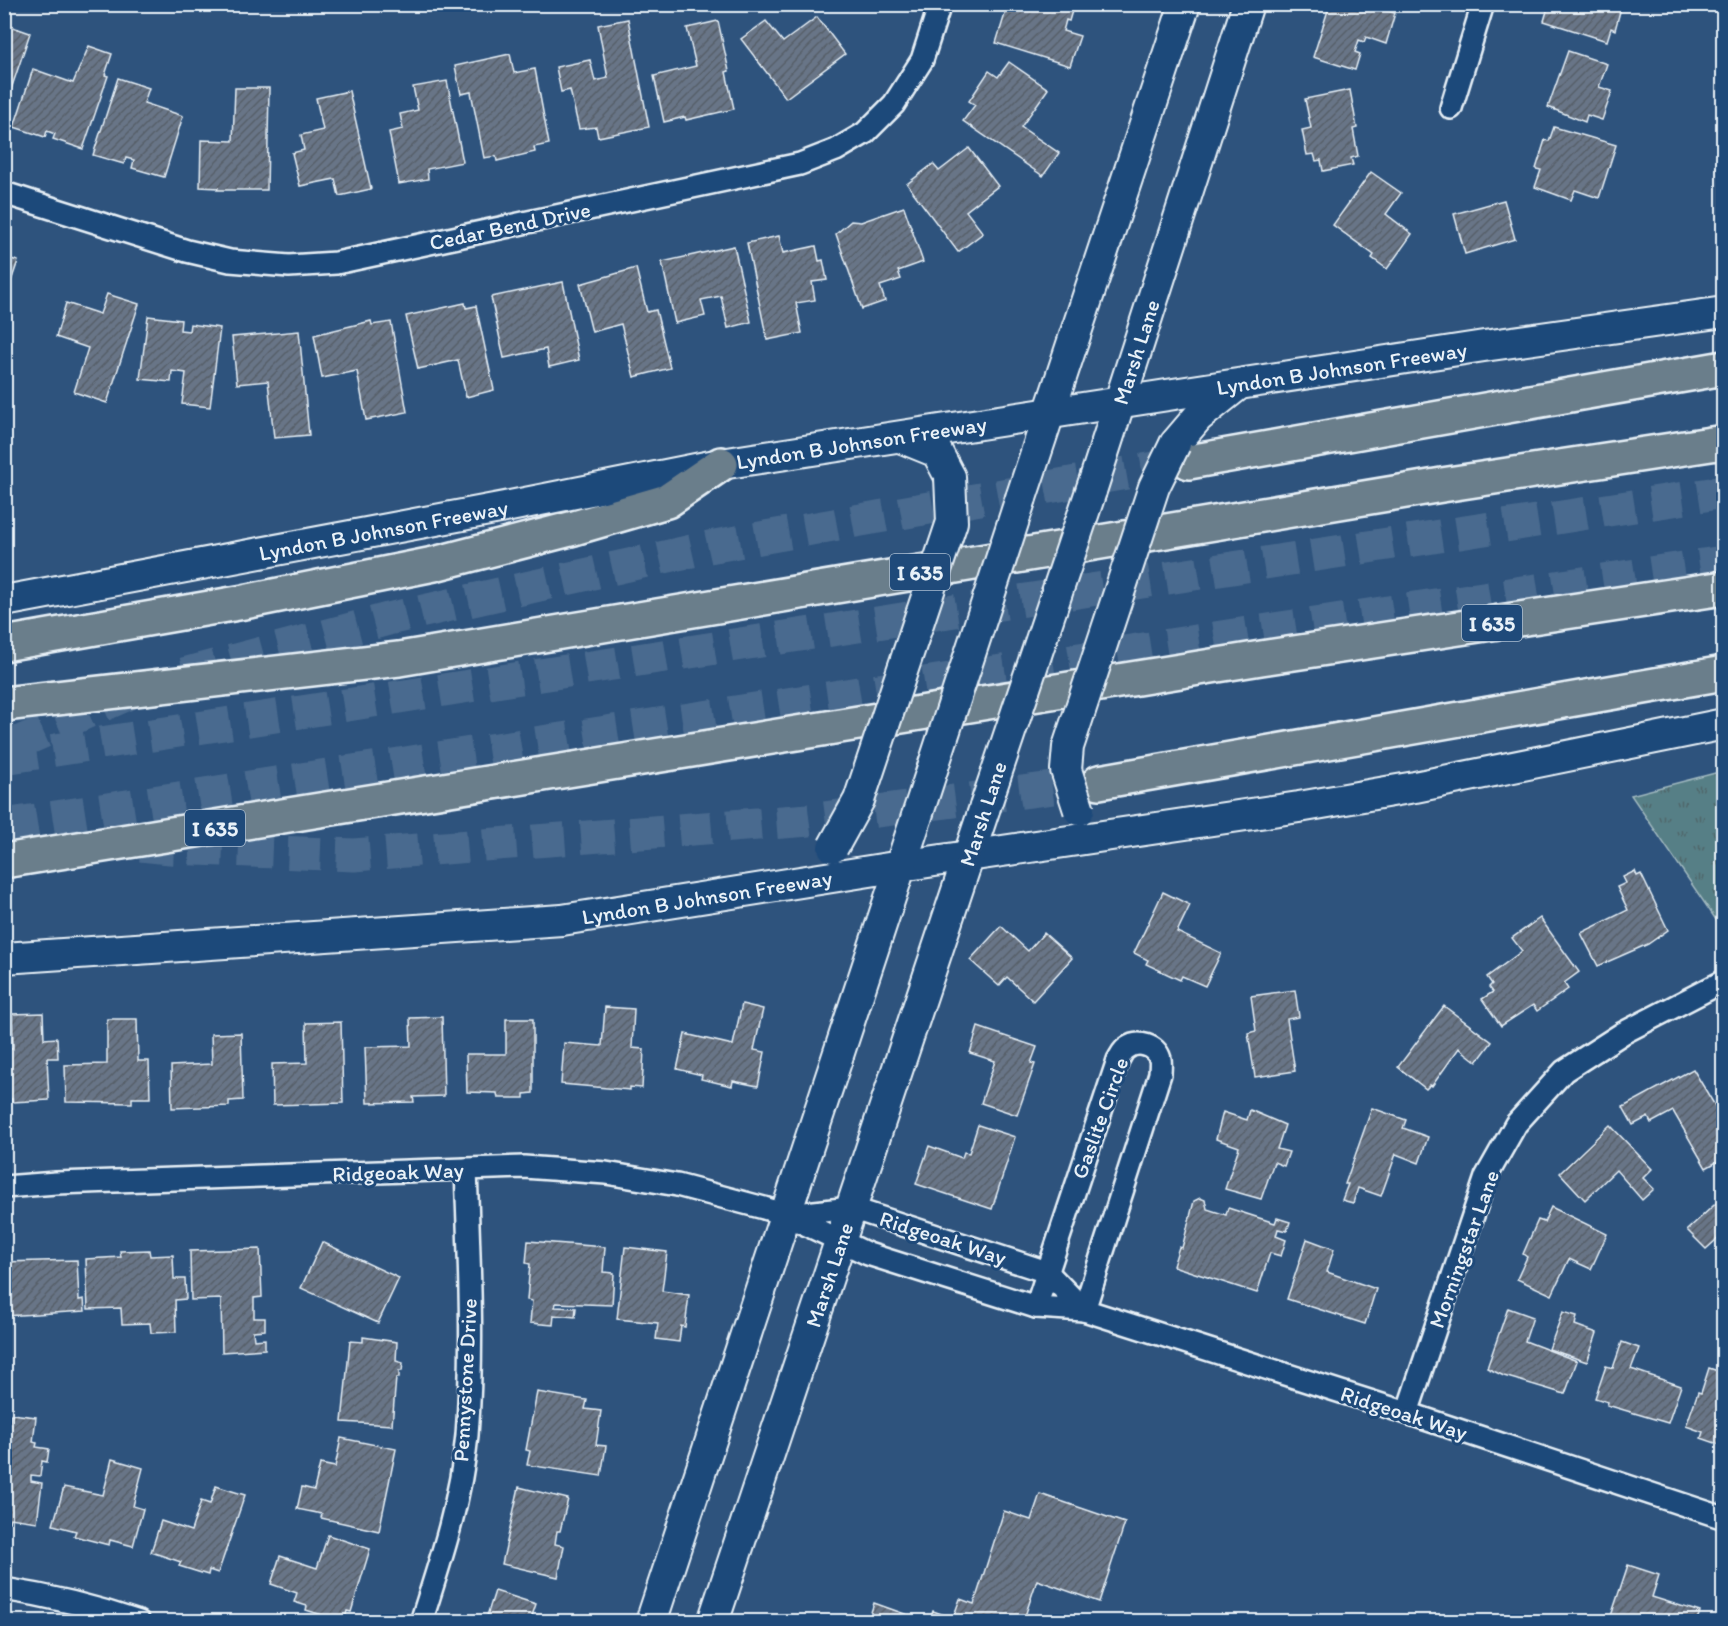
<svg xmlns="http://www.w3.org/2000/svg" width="1728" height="1626" font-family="Itim,sans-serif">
<defs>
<pattern id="park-tufts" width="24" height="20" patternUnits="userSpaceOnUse" patternTransform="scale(1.5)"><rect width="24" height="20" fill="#577f86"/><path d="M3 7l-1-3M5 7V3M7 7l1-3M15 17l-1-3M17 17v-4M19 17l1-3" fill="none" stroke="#4f666b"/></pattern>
<pattern id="building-hatch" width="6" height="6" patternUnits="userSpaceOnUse" patternTransform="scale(1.5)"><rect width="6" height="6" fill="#687587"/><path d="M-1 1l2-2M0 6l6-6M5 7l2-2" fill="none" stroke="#575e68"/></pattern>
</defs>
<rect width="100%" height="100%" fill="#2e537d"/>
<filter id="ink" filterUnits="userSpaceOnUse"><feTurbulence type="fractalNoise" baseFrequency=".0167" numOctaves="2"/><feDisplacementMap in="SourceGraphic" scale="12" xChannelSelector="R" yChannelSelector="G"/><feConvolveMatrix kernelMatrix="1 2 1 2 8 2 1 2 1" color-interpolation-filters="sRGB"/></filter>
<g filter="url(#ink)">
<path fill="url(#park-tufts)" stroke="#a0b8bf" stroke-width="1.5" d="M1723 771H1724L1723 930 1631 795Z"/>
<g fill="url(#building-hatch)" stroke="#e8f1f8" stroke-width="1.5">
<path d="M1011 4H1074L1069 21 1066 20 1063 31 1080 36 1070 66 996 43 1006 11 1012 13 1014 5Z"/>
<path d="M1330 4H1365L1395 13 1386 44 1366 37 1364 42 1359 40 1355 52 1360 54 1355 70 1313 57Z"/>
<path d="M1549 4H1622L1615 30 1611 28 1607 41 1544 21Z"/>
<path d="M817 17 845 54 786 98 741 39 766 21 783 42Z"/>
<path d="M628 19 649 127 598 137 596 127 579 129 570 90 561 92 556 67 590 60 595 81 608 78 598 25Z"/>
<path d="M718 21 729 71 726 72 734 109 686 120 685 117 664 122 654 76 696 66 687 28Z"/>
<path d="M4 24 30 33 4 110Z"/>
<path d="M89 46 112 54 105 75 108 76 83 149 53 139 55 134 47 131 45 137 14 127 33 69 73 83Z"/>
<path d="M1568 51 1607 64 1599 87 1612 91 1602 120 1587 115 1585 122 1548 107Z"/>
<path d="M510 54 514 73 535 69 549 144 534 147 535 152 497 161 496 156 484 158 471 92 461 94 455 66Z"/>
<path d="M1009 62 1048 89 1021 127 1059 153 1043 176 963 121 975 105 969 101 989 71 998 77Z"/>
<path d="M118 78 149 88 144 103 183 116 164 177 132 168 134 160 126 158 124 164 93 155Z"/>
<path d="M447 81 463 162 427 169 428 179 399 184 389 132 403 129 400 114 418 110 413 87Z"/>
<path d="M235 88H269L267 190H217L218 188 200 187 201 140 233 141Z"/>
<path d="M1350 90 1357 128 1353 129 1358 156 1351 158 1353 165 1323 171 1321 160 1316 161 1314 154 1307 155 1302 130 1311 128 1305 99Z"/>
<path d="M349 91 371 189 339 196 335 179 300 186 292 153 304 150 301 135 323 130 316 98Z"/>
<path d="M1554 127 1616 145 1599 198 1575 190 1571 200 1535 187 1541 170 1536 169 1545 140 1549 141Z"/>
<path d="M969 148 998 186 966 211 983 233 958 252 907 184 933 164 939 171Z"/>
<path d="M1371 172 1401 193 1386 214 1412 234 1387 269 1372 258 1374 255 1333 225Z"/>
<path d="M1504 200 1515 239 1465 254 1454 214Z"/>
<path d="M904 207 923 262 898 271 901 279 880 286 885 301 862 309 836 234 851 221 861 222Z"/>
<path d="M779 236 783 253 816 246 819 261 823 260 827 280 812 282 815 300 796 303 802 333 767 340 747 243Z"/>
<path d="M734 246 751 322 728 328 721 296 701 300 705 316 675 323 662 262Z"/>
<path d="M4 257 18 261 8 290 4 289Z"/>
<path d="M636 268 647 312 656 310 670 368 634 377 621 324 592 332 580 284Z"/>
<path d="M563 282 579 360 549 367 546 349 504 358 491 297Z"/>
<path d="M107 294 139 304 107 403 74 392 88 348 56 337 66 303 100 314Z"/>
<path d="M465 303 466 308 476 306 494 390 466 397 458 360 418 369 406 316Z"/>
<path d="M148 316 181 320 180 330 189 331 190 324 220 328 210 407 182 404 186 373 172 371 171 382 140 379Z"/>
<path d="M371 321 372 325 391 322 407 412 366 420 357 371 322 378 314 335Z"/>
<path d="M299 331 309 435 274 438 268 381 237 384 232 337Z"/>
<path d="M1635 871 1637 876 1641 874 1668 930 1648 944 1598 966 1581 933 1628 910 1617 887 1626 883 1623 877Z"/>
<path d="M1163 892 1190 905 1177 932 1221 953 1205 986 1182 976 1180 980 1146 964 1148 960 1134 953Z"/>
<path d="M1540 918 1579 972 1564 983 1568 989 1537 1011 1533 1005 1501 1026 1482 999 1493 992 1489 987 1492 984 1487 977 1522 951 1512 938Z"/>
<path d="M1001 926 1028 951 1044 933 1072 958 1033 1001 1007 977 999 986 970 960Z"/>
<path d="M1295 990 1299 1017 1287 1019 1295 1071 1255 1077 1248 1033 1256 1031 1251 996Z"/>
<path d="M742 1004 763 1009 754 1050 765 1052 758 1086 733 1081 732 1086 701 1079 702 1075 677 1069 685 1034 733 1045Z"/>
<path d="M1444 1006 1492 1042 1477 1062 1459 1048 1432 1086 1430 1085 1426 1089 1398 1067Z"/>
<path d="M605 1007 634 1009 632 1048 644 1049 642 1088 630 1087V1090L561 1084 564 1043 602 1046Z"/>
<path d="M43 1013 44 1039 57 1038 58 1058H47L49 1100 12 1102V1099H4V1049H13L12 1014Z"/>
<path d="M442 1017 444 1096 413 1097 414 1102 367 1103 365 1047 411 1046 410 1018Z"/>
<path d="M107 1019H137L138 1061H149L150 1098H132V1103L66 1102 65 1065 107 1064Z"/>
<path d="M506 1019H533V1093L524 1094V1098H498L497 1093 467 1092 466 1054H506Z"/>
<path d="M341 1022 343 1103 273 1105 272 1064 307 1063 306 1023Z"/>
<path d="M978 1027 1037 1047 1031 1063 1035 1064 1017 1115 981 1103 995 1061 970 1053Z"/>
<path d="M241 1033 243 1100 229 1101V1106L172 1108 171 1066 212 1064 211 1034Z"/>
<path d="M1693 1069 1720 1114 1717 1115 1724 1126V1158L1706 1168 1673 1111 1651 1123 1648 1117 1633 1125 1623 1107Z"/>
<path d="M1372 1108 1406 1120 1403 1128 1428 1137 1419 1163 1396 1154 1381 1196 1358 1188 1353 1203 1342 1200 1348 1184H1345Z"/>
<path d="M1250 1110 1285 1125 1277 1149 1289 1152 1284 1166 1274 1162 1261 1199 1225 1189 1239 1147 1216 1139 1223 1112 1247 1120Z"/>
<path d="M978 1125 1015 1137 992 1209 916 1184 929 1146 962 1158 964 1152 969 1153Z"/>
<path d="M1610 1125 1652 1169 1643 1178 1654 1189 1642 1200 1616 1170 1585 1200 1560 1173Z"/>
<path d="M1724 1196V1233L1706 1249 1687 1230Z"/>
<path d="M1200 1198 1205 1200 1207 1209 1226 1215 1228 1208 1275 1223 1277 1218 1290 1222 1287 1231 1278 1229 1276 1236 1286 1240 1281 1256 1270 1253 1257 1293 1173 1266 1179 1247 1182 1248 1194 1201Z"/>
<path d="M1551 1207 1607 1234 1591 1269 1569 1259 1552 1295 1517 1279 1527 1257 1523 1254 1538 1220 1544 1222Z"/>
<path d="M1307 1239 1334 1249 1327 1272 1376 1289 1365 1324 1287 1299Z"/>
<path d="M528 1241 605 1247 603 1272 614 1273 612 1305 556 1303 555 1307 576 1308 575 1317 554 1315 553 1325 530 1323 532 1301 527 1300 530 1264 526 1263Z"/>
<path d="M322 1242 399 1278 378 1323 301 1288Z"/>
<path d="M625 1247 667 1252 662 1291 689 1295 685 1327 681 1326 679 1342 656 1339 658 1323 617 1319Z"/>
<path d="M260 1249 262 1297 254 1298V1318H265V1330L253 1331 254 1340 265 1339V1349L222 1352 221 1299 191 1300 190 1251Z"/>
<path d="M149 1250 150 1256 173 1255 174 1279H185L186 1299 175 1300 176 1332 151 1333 150 1323 122 1324 121 1308 88 1309 86 1259 121 1257 120 1251Z"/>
<path d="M77 1260 79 1300 84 1299 85 1311 4 1316V1262Z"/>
<path d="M1508 1308 1533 1317 1525 1341 1577 1361 1565 1394 1504 1376 1487 1368Z"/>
<path d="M1563 1312 1577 1316 1575 1325 1597 1333 1587 1362 1549 1349Z"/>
<path d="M363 1337 397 1342 396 1361 403 1363 402 1371H399V1378H396L392 1425 342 1422 350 1341 363 1342Z"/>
<path d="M1622 1342 1639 1348 1631 1369 1681 1386 1668 1423 1607 1405 1608 1402 1595 1398 1606 1366 1613 1368Z"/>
<path d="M1709 1368 1724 1373V1446L1701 1438 1703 1432 1686 1426 1698 1392 1701 1393Z"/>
<path d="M537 1392 587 1400 585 1409 601 1411 596 1445 606 1446 601 1476 527 1465 530 1451 526 1450Z"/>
<path d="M11 1414 36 1417 33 1442 37 1443 36 1447 49 1449 47 1462 42 1461 40 1476 31 1475V1481L42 1483 37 1522 10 1518 9 1522 4 1521V1437H8Z"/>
<path d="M341 1438 396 1449 379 1531 321 1518 322 1514 297 1509 302 1487 314 1490 320 1464 335 1467Z"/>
<path d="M112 1459 143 1468 133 1506 143 1509 133 1546 110 1540 109 1545 74 1536 76 1531 53 1525 64 1487 103 1495Z"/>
<path d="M216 1486 245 1495 218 1573 209 1570 208 1575 179 1566 181 1562 151 1552 161 1521 191 1531 201 1501 210 1504Z"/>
<path d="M519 1487 568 1499 560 1531H557L555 1544 564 1546 558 1577 502 1564Z"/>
<path d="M1040 1494 1125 1523 1099 1602 1037 1580 1023 1622H929L933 1611 953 1618 960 1599 974 1604 1004 1511 1031 1520Z"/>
<path d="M328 1535 370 1549 351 1612 347 1611 344 1622 306 1610 307 1606 294 1602 297 1593 271 1584 280 1556 317 1568Z"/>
<path d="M1628 1565 1659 1575 1652 1597 1700 1612 1696 1622H1609Z"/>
<path d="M495 1591 536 1604 530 1622H485Z"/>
<path d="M874 1603 927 1622H868Z"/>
<path d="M1719 1610 1724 1612V1622H1716Z"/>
</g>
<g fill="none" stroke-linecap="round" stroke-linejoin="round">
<g stroke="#4a6b8f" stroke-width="33" stroke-dasharray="33 16" stroke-linecap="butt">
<path d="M184 674 388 619 709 547 1189 462"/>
<path d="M13 745 130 693"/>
<path d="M4 758 1724 492"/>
<path d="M4 825 1248 633 1724 562"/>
<path d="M141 845 170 848 354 855 809 820 1099 782"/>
</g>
<defs>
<g id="minor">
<path d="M1451 108 1483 4"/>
<path d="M4 193 187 251 230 261 289 266 336 263 800 164 836 150 865 133 894 104 922 60 940 4"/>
<path d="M4 1187 56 1183 524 1167 606 1173 677 1185 764 1208 786 1215 868 1254 1036 1307 1084 1310 1407 1413 1724 1518"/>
<path d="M787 1215 851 1208 1047 1272 1084 1310"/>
<path d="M1036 1307 1118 1060C1121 1055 1123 1050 1127 1048 1138 1040 1156 1045 1160 1059 1161 1063 1160 1070 1160 1074L1084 1310"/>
<path d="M1407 1413 1486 1177 1516 1124 1564 1071 1623 1033 1724 981"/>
<path d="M4 1589C50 1596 95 1607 139 1622"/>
<path d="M421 1622C441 1560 461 1499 467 1435 474 1347 469 1257 466 1169"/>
</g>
<g id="secondary">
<path d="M900 437 937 452 950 477"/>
<path d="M1175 444 1198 417 1238 385"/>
<path id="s1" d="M1091 491 1248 4"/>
<path d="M1021 498 1185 4"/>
<path id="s2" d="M4 601 505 507 721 464 1484 346 1724 312"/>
<path id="s3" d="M4 958 562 920 901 866 1299 807 1415 787 1724 724"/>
<path d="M651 1622 917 816"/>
<path id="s4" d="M713 1622 985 807"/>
</g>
<g id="motorway">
<path d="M1189 462 1724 368"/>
<path d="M4 644 244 602 434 564 574 528 667 501 721 464"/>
<path d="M4 704 399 659 1442 485 1724 442"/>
<path d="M1099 782 1724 673"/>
<path d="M4 861 1261 658 1724 588"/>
</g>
</defs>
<use href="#minor" stroke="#e8f1f8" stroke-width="26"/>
<use href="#secondary" stroke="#e8f1f8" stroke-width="34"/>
<use href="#motorway" stroke="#e8f1f8" stroke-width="38"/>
<use href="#minor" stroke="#1f4a7a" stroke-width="21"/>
<use href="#secondary" stroke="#1f4a7a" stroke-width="30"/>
<use href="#motorway" stroke="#6b7e8b" stroke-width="33"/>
<defs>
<g id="secondary-bridge">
<path d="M985 807 1091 491"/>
<path d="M1079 810 1066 770 1068 747 1154 487 1175 444"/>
<path d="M917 816 1021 498"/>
<path d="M833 847 859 800 952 522 950 477"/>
</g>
</defs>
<use href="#secondary-bridge" stroke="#e8f1f8" stroke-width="34" stroke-linecap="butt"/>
<use href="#secondary-bridge" stroke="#1f4a7a" stroke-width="30"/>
</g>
</g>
<g text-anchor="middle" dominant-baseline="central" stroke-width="6" stroke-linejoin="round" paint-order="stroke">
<g fill="#1f4a7a" stroke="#acbfd2" stroke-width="1.5">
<rect x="890" y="554" width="60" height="36" rx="4.5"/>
<rect x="1462" y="605" width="60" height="36" rx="4.5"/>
<rect x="185" y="810" width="60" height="36" rx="4.5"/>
</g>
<g font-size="21" font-weight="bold" fill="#e8f1f8">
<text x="920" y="572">I 635</text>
<text x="1492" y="623">I 635</text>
<text x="215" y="828">I 635</text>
</g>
<g font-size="22" fill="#e8f1f8" stroke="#1f4a7a">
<text transform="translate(510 226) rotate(-12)">Cedar Bend Drive</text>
<text stroke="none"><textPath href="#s1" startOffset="146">Marsh Lane</textPath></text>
<text stroke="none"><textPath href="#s2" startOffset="1358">Lyndon B Johnson Freeway</textPath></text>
<text stroke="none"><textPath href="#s2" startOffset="872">Lyndon B Johnson Freeway</textPath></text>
<text stroke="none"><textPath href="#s2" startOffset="386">Lyndon B Johnson Freeway</textPath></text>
<text transform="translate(983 814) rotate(-72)">Marsh Lane</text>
<text stroke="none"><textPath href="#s3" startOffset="706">Lyndon B Johnson Freeway</textPath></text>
<text transform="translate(1100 1118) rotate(-70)">Gaslite Circle</text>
<text transform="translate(398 1172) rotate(-2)">Ridgeoak Way</text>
<text transform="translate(943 1238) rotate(18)">Ridgeoak Way</text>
<text transform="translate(1464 1249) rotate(-70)">Morningstar Lane</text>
<text stroke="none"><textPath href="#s4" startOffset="366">Marsh Lane</textPath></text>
<text transform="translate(465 1380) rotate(-87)">Pennystone Drive</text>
<text transform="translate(1404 1413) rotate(18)">Ridgeoak Way</text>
</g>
</g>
<rect width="1728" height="1626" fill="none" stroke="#1f4a7a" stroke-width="24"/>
<rect x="12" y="12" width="1704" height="1602" fill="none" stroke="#e8f1f8" stroke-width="2" filter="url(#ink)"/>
</svg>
